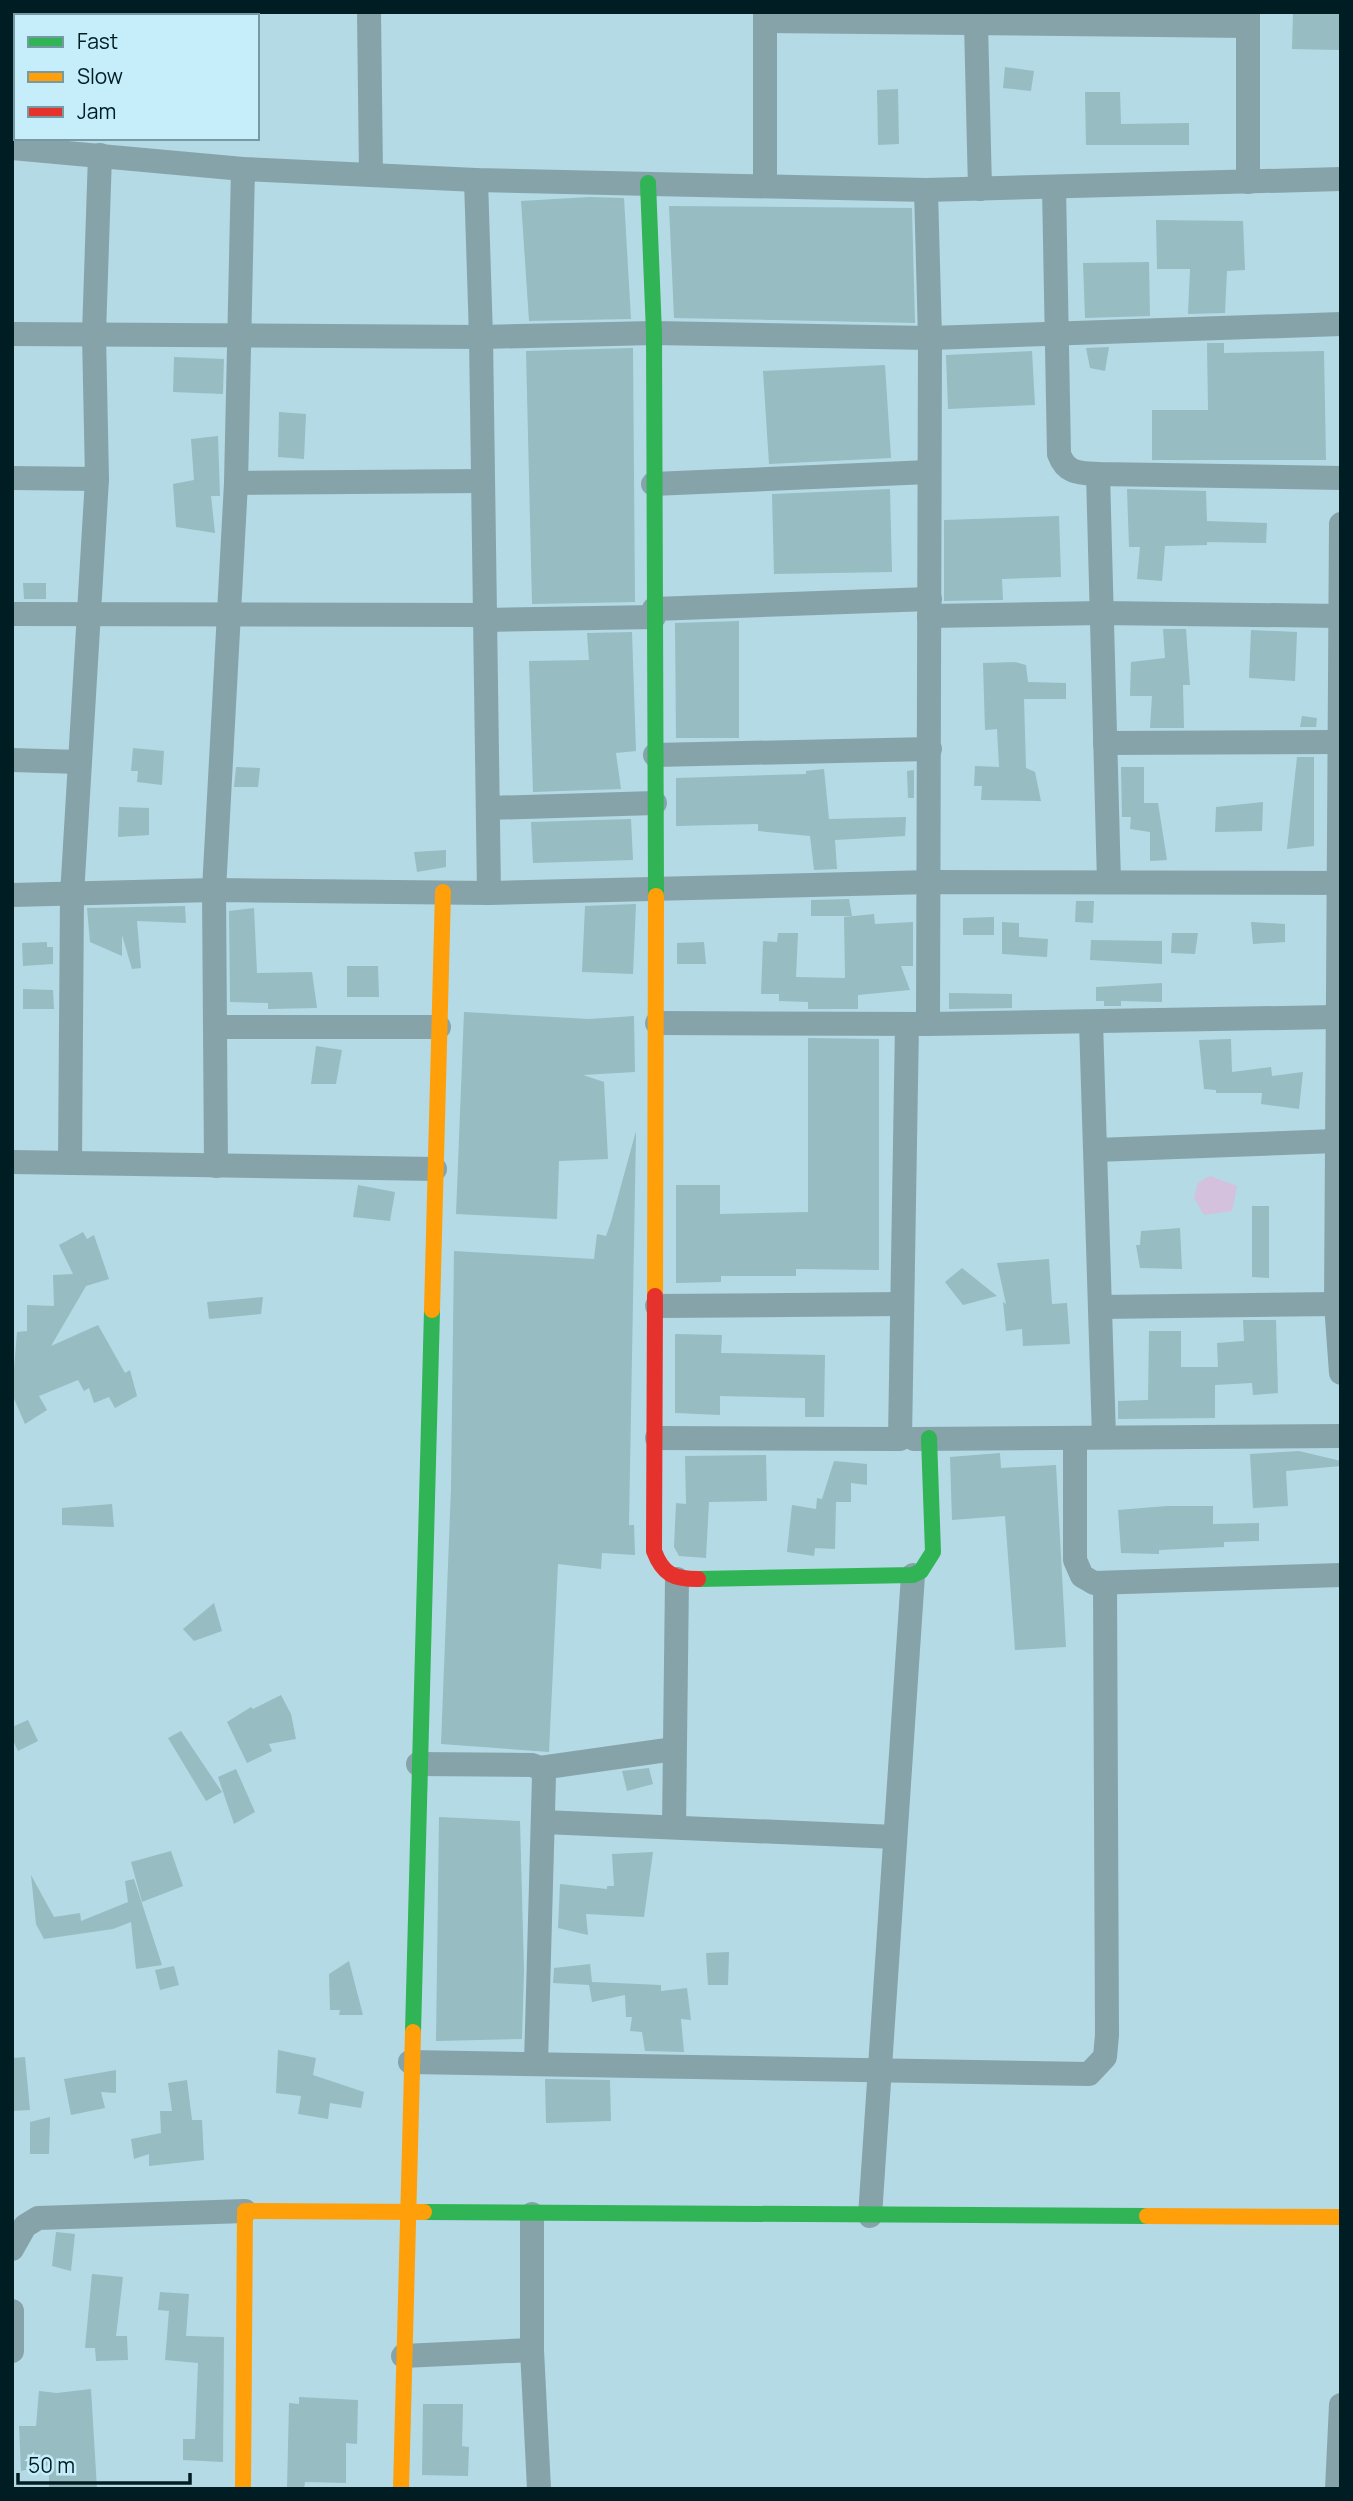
<svg xmlns="http://www.w3.org/2000/svg" width="1353" height="2501" font-family="Manrope,sans-serif">
<rect width="100%" height="100%" fill="#b4dae5"/>
<path fill="#d3c1de" d="M1210 1176 1237 1186 1232 1211 1204 1215 1194 1198 1198 1183Z"/>
<g fill="#97bcc2">
<path d="M1293 12H1341V50L1292 49Z"/>
<path d="M1005 67 1034 71 1031 91 1003 88Z"/>
<path d="M898 89 899 144 878 145 877 90Z"/>
<path d="M1085 92H1120L1121 124 1189 123V145H1086Z"/>
<path d="M589 197 624 198 631 319 529 321 521 201Z"/>
<path d="M669 206 912 208 915 323 674 318Z"/>
<path d="M1156 220 1243 221 1245 270 1227 271 1225 313 1188 314 1190 269H1157Z"/>
<path d="M1149 262 1150 316 1085 318 1083 263Z"/>
<path d="M1207 343H1224V353L1324 351 1326 460H1152V410H1208Z"/>
<path d="M1109 347 1105 371 1090 368 1086 348Z"/>
<path d="M633 348 635 602 532 604 526 351Z"/>
<path d="M1032 351 1035 405 948 409 946 355Z"/>
<path d="M174 357 224 359 223 394 173 392Z"/>
<path d="M885 365 891 458 769 464 763 371Z"/>
<path d="M279 412 306 414 304 459 278 457Z"/>
<path d="M218 436 220 496H211L215 533 176 527 173 484 194 480 191 439Z"/>
<path d="M890 489 892 572 774 574 772 494Z"/>
<path d="M1127 489 1206 491 1207 521 1267 523 1266 543 1207 542V545L1165 546 1162 581 1137 579 1140 547H1129Z"/>
<path d="M1059 516 1061 577 1002 579 1003 600 944 601V520Z"/>
<path d="M23 583H46V599H24Z"/>
<path d="M739 621V738H676L675 623Z"/>
<path d="M1163 629H1186L1190 685H1183L1184 728H1150L1152 696H1130L1131 662 1165 658Z"/>
<path d="M1251 630 1297 632 1295 681 1249 678Z"/>
<path d="M632 632 636 751 616 753 621 789 533 792 529 661 589 660 587 633Z"/>
<path d="M1015 662 1026 665 1028 682 1066 683V699H1024L1026 768 1035 772 1041 801 981 800 982 786H974L975 766 999 767 997 729 985 730 983 663Z"/>
<path d="M1302 716 1317 718 1316 727H1300Z"/>
<path d="M133 748 164 751 162 785 137 782 138 771H131Z"/>
<path d="M1297 757H1314V846L1287 849Z"/>
<path d="M236 767 260 768 258 787H234Z"/>
<path d="M1121 767H1144V803H1158L1167 860 1150 861V832L1130 829 1131 817H1122Z"/>
<path d="M824 769 829 819 906 817 905 836 835 840 837 869 814 870 810 836 758 831V824L676 826V778L806 774V771Z"/>
<path d="M914 770V798H908L907 771Z"/>
<path d="M1263 802 1262 831 1215 832 1216 807Z"/>
<path d="M119 807 149 808V835L118 837Z"/>
<path d="M631 819 633 860 533 863 531 822Z"/>
<path d="M446 850V867L417 872 414 852Z"/>
<path d="M849 899 852 916H811V900Z"/>
<path d="M1076 901H1094L1093 923 1075 922Z"/>
<path d="M636 904 633 974 582 972 585 906Z"/>
<path d="M185 906 186 923 137 921 141 968 132 969 122 935V956L90 942 87 908Z"/>
<path d="M254 908 257 973 312 972 317 1008 268 1009V1003L230 1002 229 911Z"/>
<path d="M874 914 875 924 913 922V966H901L910 990 858 995V1009H808V1002L779 1001V994H761L763 941 777 942 778 933H798L796 977 845 978 844 917Z"/>
<path d="M994 917V935H963V918Z"/>
<path d="M1002 922 1019 923V937L1048 939 1047 957 1002 954Z"/>
<path d="M1251 922 1285 924V942L1253 944Z"/>
<path d="M1172 933H1198L1195 954 1171 953Z"/>
<path d="M1091 940 1162 941V964L1090 960Z"/>
<path d="M47 942V947H53V964L23 966 22 943Z"/>
<path d="M704 942 706 964H677V943Z"/>
<path d="M347 966H378L379 997H347Z"/>
<path d="M1162 983V1002L1121 1001V1006H1104V1001H1096V987Z"/>
<path d="M23 989 53 990 54 1009H23Z"/>
<path d="M949 993 1012 994V1008L949 1009Z"/>
<path d="M464 1012 589 1019 634 1016 635 1072 583 1075 604 1082 608 1159 559 1161 557 1219 456 1214Z"/>
<path d="M808 1038 879 1039V1270L796 1269V1276H721V1282L676 1283V1185H720V1214L808 1212Z"/>
<path d="M1231 1039 1232 1072 1271 1067 1272 1076 1303 1072 1299 1109 1261 1104 1262 1093H1216V1090L1204 1089 1199 1040Z"/>
<path d="M316 1046 342 1050 336 1084H311Z"/>
<path d="M636 1131 629 1525H634L635 1555 602 1553 601 1569 558 1564 549 1752 441 1744 451 1488 454 1251 594 1259 597 1234 606 1236 611 1222Z"/>
<path d="M358 1185 395 1192 390 1221 353 1217Z"/>
<path d="M1252 1206H1269V1278L1252 1277Z"/>
<path d="M1180 1228 1182 1269 1140 1268 1136 1245H1140L1141 1231Z"/>
<path d="M83 1232 87 1239 94 1235 109 1279 86 1286 51 1346 98 1325 125 1373 130 1370 137 1396 115 1408 109 1397 94 1403 89 1388 84 1391 78 1380 39 1396 47 1410 25 1424 12 1394 17 1332 27 1331V1305L54 1306 53 1275 73 1274 59 1245Z"/>
<path d="M1049 1259 1052 1304 1067 1303 1070 1344 1023 1346 1022 1329 1006 1331 1003 1302 1006 1304 997 1263Z"/>
<path d="M962 1268 997 1296 963 1305 945 1282Z"/>
<path d="M263 1297 261 1314 209 1319 207 1302Z"/>
<path d="M1243 1320H1276L1278 1393 1253 1395 1252 1383 1215 1385V1418L1118 1419V1401L1148 1400 1149 1331H1181V1367H1218L1217 1343 1244 1341Z"/>
<path d="M675 1334 722 1335 721 1353 825 1355 824 1417H805V1398L720 1396V1415L675 1413Z"/>
<path d="M1299 1451 1341 1461V1466L1286 1471 1288 1506 1253 1508 1250 1454Z"/>
<path d="M1000 1453 1001 1468 1056 1465 1066 1647 1015 1650 1005 1516 952 1520 950 1457Z"/>
<path d="M766 1455 767 1501 709 1502 706 1558 679 1556 674 1547 676 1503 686 1504 685 1456Z"/>
<path d="M834 1461 867 1464V1485L851 1483V1502H836L835 1549 815 1548 814 1556 787 1552 792 1505 816 1509 817 1498 822 1499Z"/>
<path d="M112 1504 114 1527 62 1525V1508Z"/>
<path d="M1167 1506H1213V1524L1259 1523V1541L1224 1542V1547L1159 1550V1554L1121 1553 1118 1510Z"/>
<path d="M214 1603 222 1631 194 1641 183 1629Z"/>
<path d="M281 1695 291 1714 296 1739 269 1744 272 1751 247 1763 227 1722 251 1707 253 1709Z"/>
<path d="M28 1720 38 1741 18 1751 12 1738V1727Z"/>
<path d="M181 1731 222 1792 206 1801 168 1738Z"/>
<path d="M649 1768 653 1784 627 1791 622 1771Z"/>
<path d="M236 1769 255 1812 234 1824 218 1777Z"/>
<path d="M439 1817 520 1821 524 1971 522 2039 436 2041Z"/>
<path d="M171 1851 183 1886 142 1902 131 1862Z"/>
<path d="M653 1852 644 1917 586 1914 588 1935 558 1928 560 1884 607 1889V1886H614L612 1854Z"/>
<path d="M31 1875 54 1917 80 1913 81 1921 128 1902 125 1881 134 1879 162 1965 136 1969 131 1922 113 1929 44 1939 36 1924Z"/>
<path d="M729 1952 728 1985H708L706 1953Z"/>
<path d="M349 1961 363 2015H339L340 2010H330L329 1974Z"/>
<path d="M590 1964 592 1982 661 1985V1991L687 1988 691 2020 681 2019 684 2052 645 2051 642 2032 630 2031 632 2017H626L625 1995 592 2002 589 1985 553 1983 554 1968Z"/>
<path d="M174 1966 179 1985 160 1990 155 1970Z"/>
<path d="M278 2050 316 2058 313 2075 364 2092 361 2108 330 2103 328 2119 298 2114 301 2096 276 2093Z"/>
<path d="M25 2057 30 2110 12 2111V2058Z"/>
<path d="M116 2070V2093L101 2092 105 2108 71 2115 64 2079Z"/>
<path d="M545 2079 610 2080 611 2121 546 2123Z"/>
<path d="M187 2080 192 2120H202L204 2160 149 2166V2154L134 2159 131 2139 161 2133 160 2111H172L168 2083Z"/>
<path d="M50 2117 49 2154H30V2122Z"/>
<path d="M56 2232 75 2234 71 2271 52 2266Z"/>
<path d="M92 2274 123 2277 116 2336H127L128 2360 96 2361 95 2348H85Z"/>
<path d="M160 2292 189 2294 186 2336 224 2337 223 2462 183 2460V2439H195L198 2363 165 2360 169 2311 158 2310Z"/>
<path d="M91 2389 97 2489H49V2465L21 2471 19 2426H36L39 2391 57 2393Z"/>
<path d="M299 2397 358 2400 357 2444 346 2443V2483L305 2482 304 2489H287L289 2403 299 2404Z"/>
<path d="M423 2404H463L462 2446 469 2447 468 2476 422 2475Z"/>
</g>
<g fill="none" stroke-linecap="round" stroke-linejoin="round">
<g stroke="#86a3aa" stroke-width="24">
<path d="M369 12 371 175"/>
<path d="M71 16V12"/>
<path d="M765 21 1248 26"/>
<path d="M976 23 980 189"/>
<path d="M12 148 243 169 476 180 926 190 1341 179"/>
<path d="M476 180 481 337 489 893"/>
<path d="M1248 182V12"/>
<path d="M765 186V12"/>
<path d="M1054 187 1059 454C1066 474 1080 473 1098 474L1341 478"/>
<path d="M926 190 930 338 928 1024"/>
<path d="M12 334 481 337 654 333 930 338 1341 324"/>
<path d="M1098 474 1109 882"/>
<path d="M12 478 97 479"/>
<path d="M236 483 482 481"/>
<path d="M653 484 929 472"/>
<path d="M1341 524 1336 1304 1341 1373"/>
<path d="M654 609 930 599"/>
<path d="M12 614 484 615"/>
<path d="M929 616 1102 613 1340 616"/>
<path d="M485 620 654 617"/>
<path d="M1105 743 1338 742"/>
<path d="M655 755 930 749"/>
<path d="M12 760 80 762"/>
<path d="M488 808 655 803"/>
<path d="M12 895 214 890 489 893 931 882 1341 883"/>
<path d="M1091 1022 1104 1437"/>
<path d="M657 1023 928 1024 1336 1017"/>
<path d="M215 1027H439"/>
<path d="M1096 1150 1336 1141"/>
<path d="M12 1162 435 1169"/>
<path d="M70 1163 72 895 97 479 94 334 100 155"/>
<path d="M216 1166 214 890 236 483 243 169"/>
<path d="M657 1306 902 1304"/>
<path d="M1100 1307 1336 1304"/>
<path d="M657 1438 900 1439 907 1024"/>
<path d="M1075 1438V1560L1082 1576 1094 1583 1341 1575"/>
<path d="M914 1439 1341 1436"/>
<path d="M418 1764 532 1765 540 1768 544 1776 536 2064"/>
<path d="M540 1768 674 1749"/>
<path d="M543 1822 895 1837"/>
<path d="M674 1827 677 1579"/>
<path d="M410 2062 1089 2074 1105 2057 1107 2035 1105 1583"/>
<path d="M532 2214V2350L539 2489"/>
<path d="M870 2216 913 1575"/>
<path d="M12 2249 25 2226 38 2218 245 2211"/>
<path d="M12 2311V2351"/>
<path d="M403 2356 532 2350"/>
<path d="M1337 2489 1341 2405"/>
</g>
<g stroke="#30b455" stroke-width="16">
<path d="M648 183 654 333 656 896"/>
<path d="M698 1579 913 1575 921 1571 933 1552 929 1438"/>
<path d="M413 2032 432 1310"/>
<path d="M424 2212 1147 2216"/>
</g>
<g stroke="#ff9f0a" stroke-width="16">
<path d="M655 1296 656 896"/>
<path d="M432 1310 443 892"/>
<path d="M1147 2216 1341 2217"/>
<path d="M243 2489 245 2211 424 2212"/>
<path d="M401 2489 413 2032"/>
</g>
<path stroke="#e5322d" stroke-width="16" d="M655 1296 654 1551C663 1575 674 1579 698 1579"/>
</g>
<rect width="1353" height="2501" fill="none" stroke="#001d24" stroke-width="28"/>
<rect x="14" y="14" width="245" height="126" fill="#c5eefa" stroke="#769aa4" stroke-width="2"/>
<rect x="28" y="37" width="35" height="10" fill="#30b455" stroke="#769aa4" stroke-width="2"/>
<text x="77" y="49" font-size="21" fill="#001d24">Fast</text>
<rect x="28" y="72" width="35" height="10" fill="#ff9f0a" stroke="#769aa4" stroke-width="2"/>
<text x="77" y="84" font-size="21" fill="#001d24">Slow</text>
<rect x="28" y="107" width="35" height="10" fill="#e5322d" stroke="#769aa4" stroke-width="2"/>
<text x="77" y="119" font-size="21" fill="#001d24">Jam</text>
<path d="M18 2473v10h172v-10" fill="none" stroke="#001d24" stroke-width="3.5"/>
<text x="28" y="2473" font-size="21" fill="#001d24" stroke="#c5eefa" stroke-width="5" paint-order="stroke">50 m</text>
</svg>
